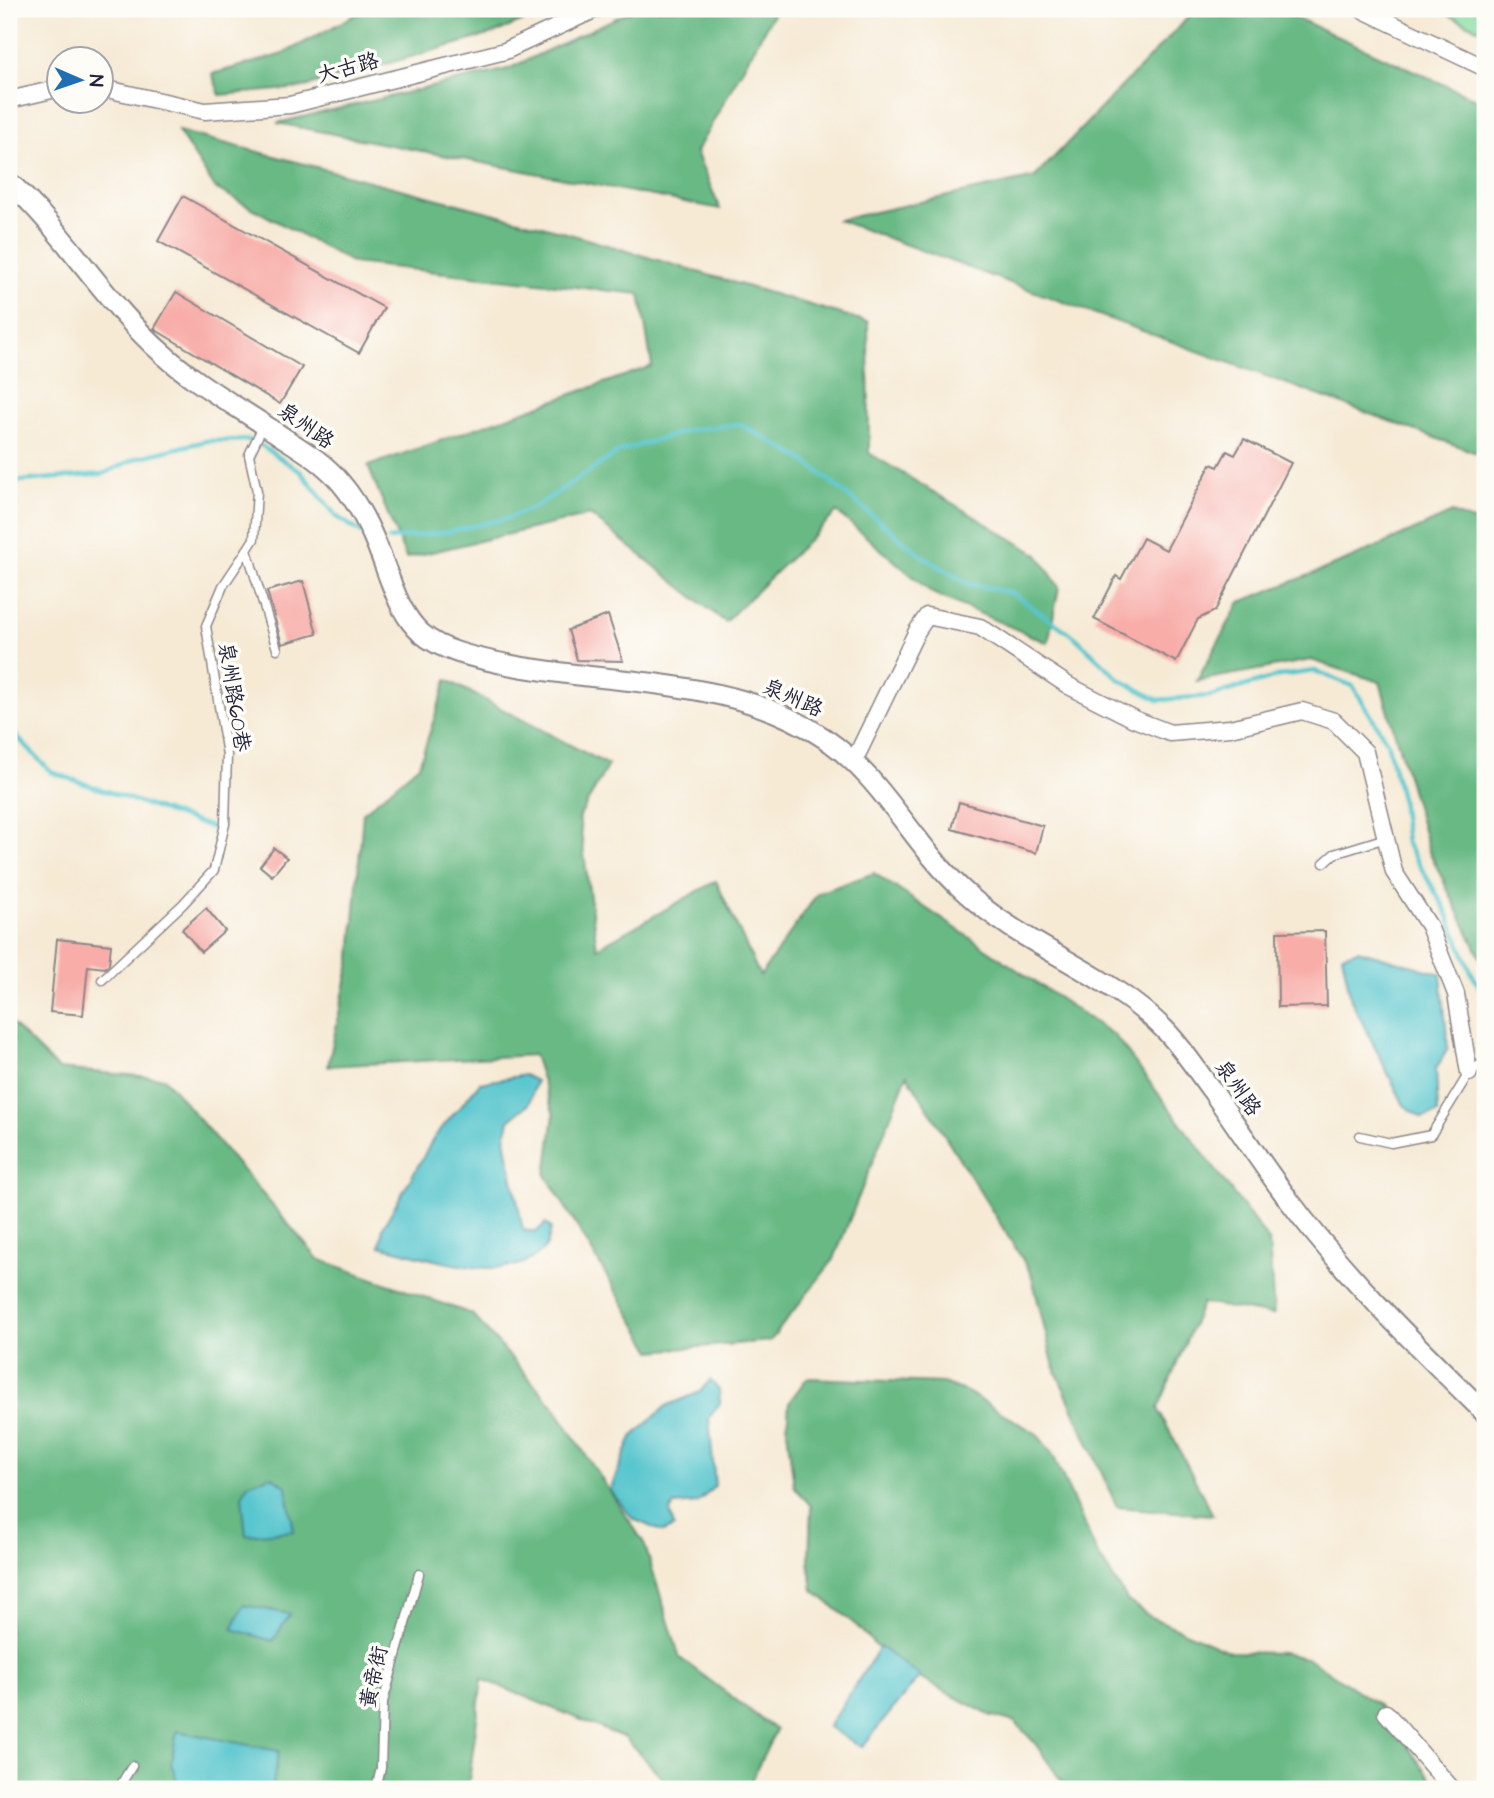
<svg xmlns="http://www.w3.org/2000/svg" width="1494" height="1798" font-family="'Architects Daughter','LXGW WenKai TC',sans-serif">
<rect width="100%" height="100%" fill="#fdfcf7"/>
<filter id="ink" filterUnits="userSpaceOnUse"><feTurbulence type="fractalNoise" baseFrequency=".0143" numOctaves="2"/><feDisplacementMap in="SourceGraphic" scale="14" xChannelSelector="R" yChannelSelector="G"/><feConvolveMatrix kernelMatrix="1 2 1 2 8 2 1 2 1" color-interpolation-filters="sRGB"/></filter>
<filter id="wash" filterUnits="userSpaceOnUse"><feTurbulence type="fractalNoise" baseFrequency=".00686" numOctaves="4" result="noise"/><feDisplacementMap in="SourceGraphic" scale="28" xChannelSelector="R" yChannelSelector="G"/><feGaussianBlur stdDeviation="1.57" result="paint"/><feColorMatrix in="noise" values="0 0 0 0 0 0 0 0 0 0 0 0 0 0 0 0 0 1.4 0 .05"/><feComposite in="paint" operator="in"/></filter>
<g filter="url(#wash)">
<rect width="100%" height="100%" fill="#f6ead5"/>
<path fill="#81d99d" stroke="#527e6c" stroke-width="2" d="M1436 9H1485V32Z"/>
<g fill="#68b984" stroke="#456e60" stroke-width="2">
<path d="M366 9H552L492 34 301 88 220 95 212 74 283 54Z"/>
<path d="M635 9H776L696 152 720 209 277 123 508 69Z"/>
<path d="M1196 9H1277L1485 103V456L838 220 1035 177Z"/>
<path d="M178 131 546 227 868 322 869 453 1038 555 1059 587 1048 643 932 593 837 512 725 622 590 515 406 558 368 466 652 366 640 294 353 263 215 188Z"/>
<path d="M1452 513 1485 526V967L1429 851 1380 682 1311 660 1197 681 1240 602 1345 561Z"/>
<path d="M447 680 608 765 579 818 597 948 716 881 760 976 818 893 874 873 1115 1036 1269 1241 1274 1315 1202 1303 1158 1409 1213 1515 1117 1507 1054 1367 1031 1273 907 1075 834 1259 770 1341 652 1351 546 1175 554 1115 534 1055 328 1066 351 957 363 813 419 765Z"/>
<path d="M9 1021 58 1069 164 1078 318 1259 472 1314 552 1404 644 1543 680 1658 776 1730 747 1789H673L625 1738 482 1679 468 1789H24L9 1774Z"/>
<path d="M807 1378 943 1383 967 1392 1037 1434 1053 1455 1097 1553 1128 1601 1151 1617 1230 1652 1284 1653 1309 1659 1377 1704 1437 1787 1443 1789H1067L1034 1742 1015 1722 989 1715 893 1664 857 1626 813 1590 809 1560 811 1506 794 1486 787 1430 789 1402Z"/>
</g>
<g fill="#59c6ce" stroke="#3e7484" stroke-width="2">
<path d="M1358 950 1441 974 1448 1048 1436 1069 1438 1113 1422 1118 1404 1105 1351 1000 1342 955Z"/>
<path d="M524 1075 536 1081 529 1104 509 1120 505 1139 523 1230 536 1232 546 1223 551 1228C550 1234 549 1243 545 1248 512 1289 423 1256 380 1246L383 1227 435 1136 480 1083Z"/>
<path d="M710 1380 719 1390 720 1403 709 1418 715 1486 697 1503 674 1505 670 1512 674 1527 663 1532 633 1519 610 1490 632 1437 666 1406 700 1392Z"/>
<path d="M271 1476 286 1486 294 1531 246 1535 242 1496 248 1484Z"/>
<path d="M244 1605 290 1614 273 1641 232 1629Z"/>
<path d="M880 1647 920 1676 862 1747 828 1727Z"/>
<path d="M177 1731 279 1751 272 1789H189L178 1784 171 1763Z"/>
</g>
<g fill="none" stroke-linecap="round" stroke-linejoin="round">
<g stroke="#59c6ce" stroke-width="4.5">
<path d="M262 446 301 472 337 517 365 535"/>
<path d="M9 482 103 474 137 458 206 441 250 440"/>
<path d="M389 539 448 532 508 518 535 507 620 451 690 430 740 424 804 460 922 556 966 583 1012 593 1075 637 1119 679 1158 700 1211 696 1279 676 1315 671 1353 686 1387 742 1401 798 1406 843 1445 908 1471 972 1485 997"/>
<path d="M9 721 16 736 51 772 219 830"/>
</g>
</g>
<g id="blocks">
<g fill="#f8ada9">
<path d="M183 196 384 308 359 353 158 241Z"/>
<path d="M176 292 302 367 280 404 154 329Z"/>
<path d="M1244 439 1291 463 1215 611 1198 619 1176 662 1094 619 1116 576 1121 579 1143 538 1166 550 1211 464 1218 467 1227 451 1235 455Z"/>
<path d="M303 581 317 634 282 644 267 591Z"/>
<path d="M608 615 623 661 577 660 568 630Z"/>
<path d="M959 802 1043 826 1036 853 952 829Z"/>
<path d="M274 848 287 858 272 876 260 866Z"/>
<path d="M206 908 225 931 201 952 182 929Z"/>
<path d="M1325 931 1327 1006 1278 1007 1277 932Z"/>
<path d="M57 939 111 945 109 964 105 968 88 966 83 1015 50 1012Z"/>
</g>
</g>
</g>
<g filter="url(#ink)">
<use href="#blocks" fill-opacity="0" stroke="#8c8688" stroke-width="2"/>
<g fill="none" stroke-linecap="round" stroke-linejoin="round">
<defs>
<g id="service">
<path d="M264 424 249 455 257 491 254 539 247 550 277 649"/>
<path d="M9 839 10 841"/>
<path d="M1324 863 1334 854 1386 838"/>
<path d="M102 980 183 904 214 870 225 824 227 755 206 626 223 586 247 550"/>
<path d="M1360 1136 1391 1143 1431 1135 1469 1073 1485 1061"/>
<path d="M118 1789 132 1766"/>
<path d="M376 1789 381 1768 383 1702 419 1574"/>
</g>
<g id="minor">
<path d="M1361 9 1485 68"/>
<path d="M102 88 205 111 290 105 505 51 596 9"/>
<path d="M9 100 60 88"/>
<path d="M854 761 917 631 927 616 980 627 1069 686 1134 719 1170 733 1230 728 1302 711 1334 721 1365 752 1394 872 1429 926 1456 994 1469 1073"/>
<path d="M1386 1713 1452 1789"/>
</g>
<path id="tertiary" d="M9 182C66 233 105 303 163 354 197 385 240 408 278 434 301 449 324 462 341 483 363 509 376 541 387 572 395 593 403 617 421 633 443 652 477 658 505 664 611 686 731 675 824 738 884 778 913 846 966 893 1025 947 1107 972 1164 1029 1183 1048 1197 1071 1213 1092 1238 1128 1262 1164 1288 1199 1346 1277 1416 1345 1485 1413"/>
</defs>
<use href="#service" stroke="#8c8688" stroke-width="11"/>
<use href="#minor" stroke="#8c8688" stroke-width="19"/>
<use href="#tertiary" stroke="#8c8688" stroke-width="23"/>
<use href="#service" stroke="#fff" stroke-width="8"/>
<use href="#minor" stroke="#fff" stroke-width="16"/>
<use href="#tertiary" stroke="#fff" stroke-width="19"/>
</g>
</g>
<g text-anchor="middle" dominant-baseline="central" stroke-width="7" stroke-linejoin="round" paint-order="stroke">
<g font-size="21" fill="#22223b" stroke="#fdfcf7">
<text transform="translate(348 68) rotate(-15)">大古路</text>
<text transform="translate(306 426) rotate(35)">泉州路</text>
<text transform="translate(234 697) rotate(81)">泉州路60巷</text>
<text transform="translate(793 698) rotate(24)">泉州路</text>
<text transform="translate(1238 1088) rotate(55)">泉州路</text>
<text transform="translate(374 1677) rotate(-78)">黃帝街</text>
</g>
</g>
<rect width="1494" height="1798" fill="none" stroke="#fdfcf7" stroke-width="35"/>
<g transform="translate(80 80) rotate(92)"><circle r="33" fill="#fdfcf7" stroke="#a5a5ac" stroke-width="2"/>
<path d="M0-5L12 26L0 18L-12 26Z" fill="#1f6fb2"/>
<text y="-10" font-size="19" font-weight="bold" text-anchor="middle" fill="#22223b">N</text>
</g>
</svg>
